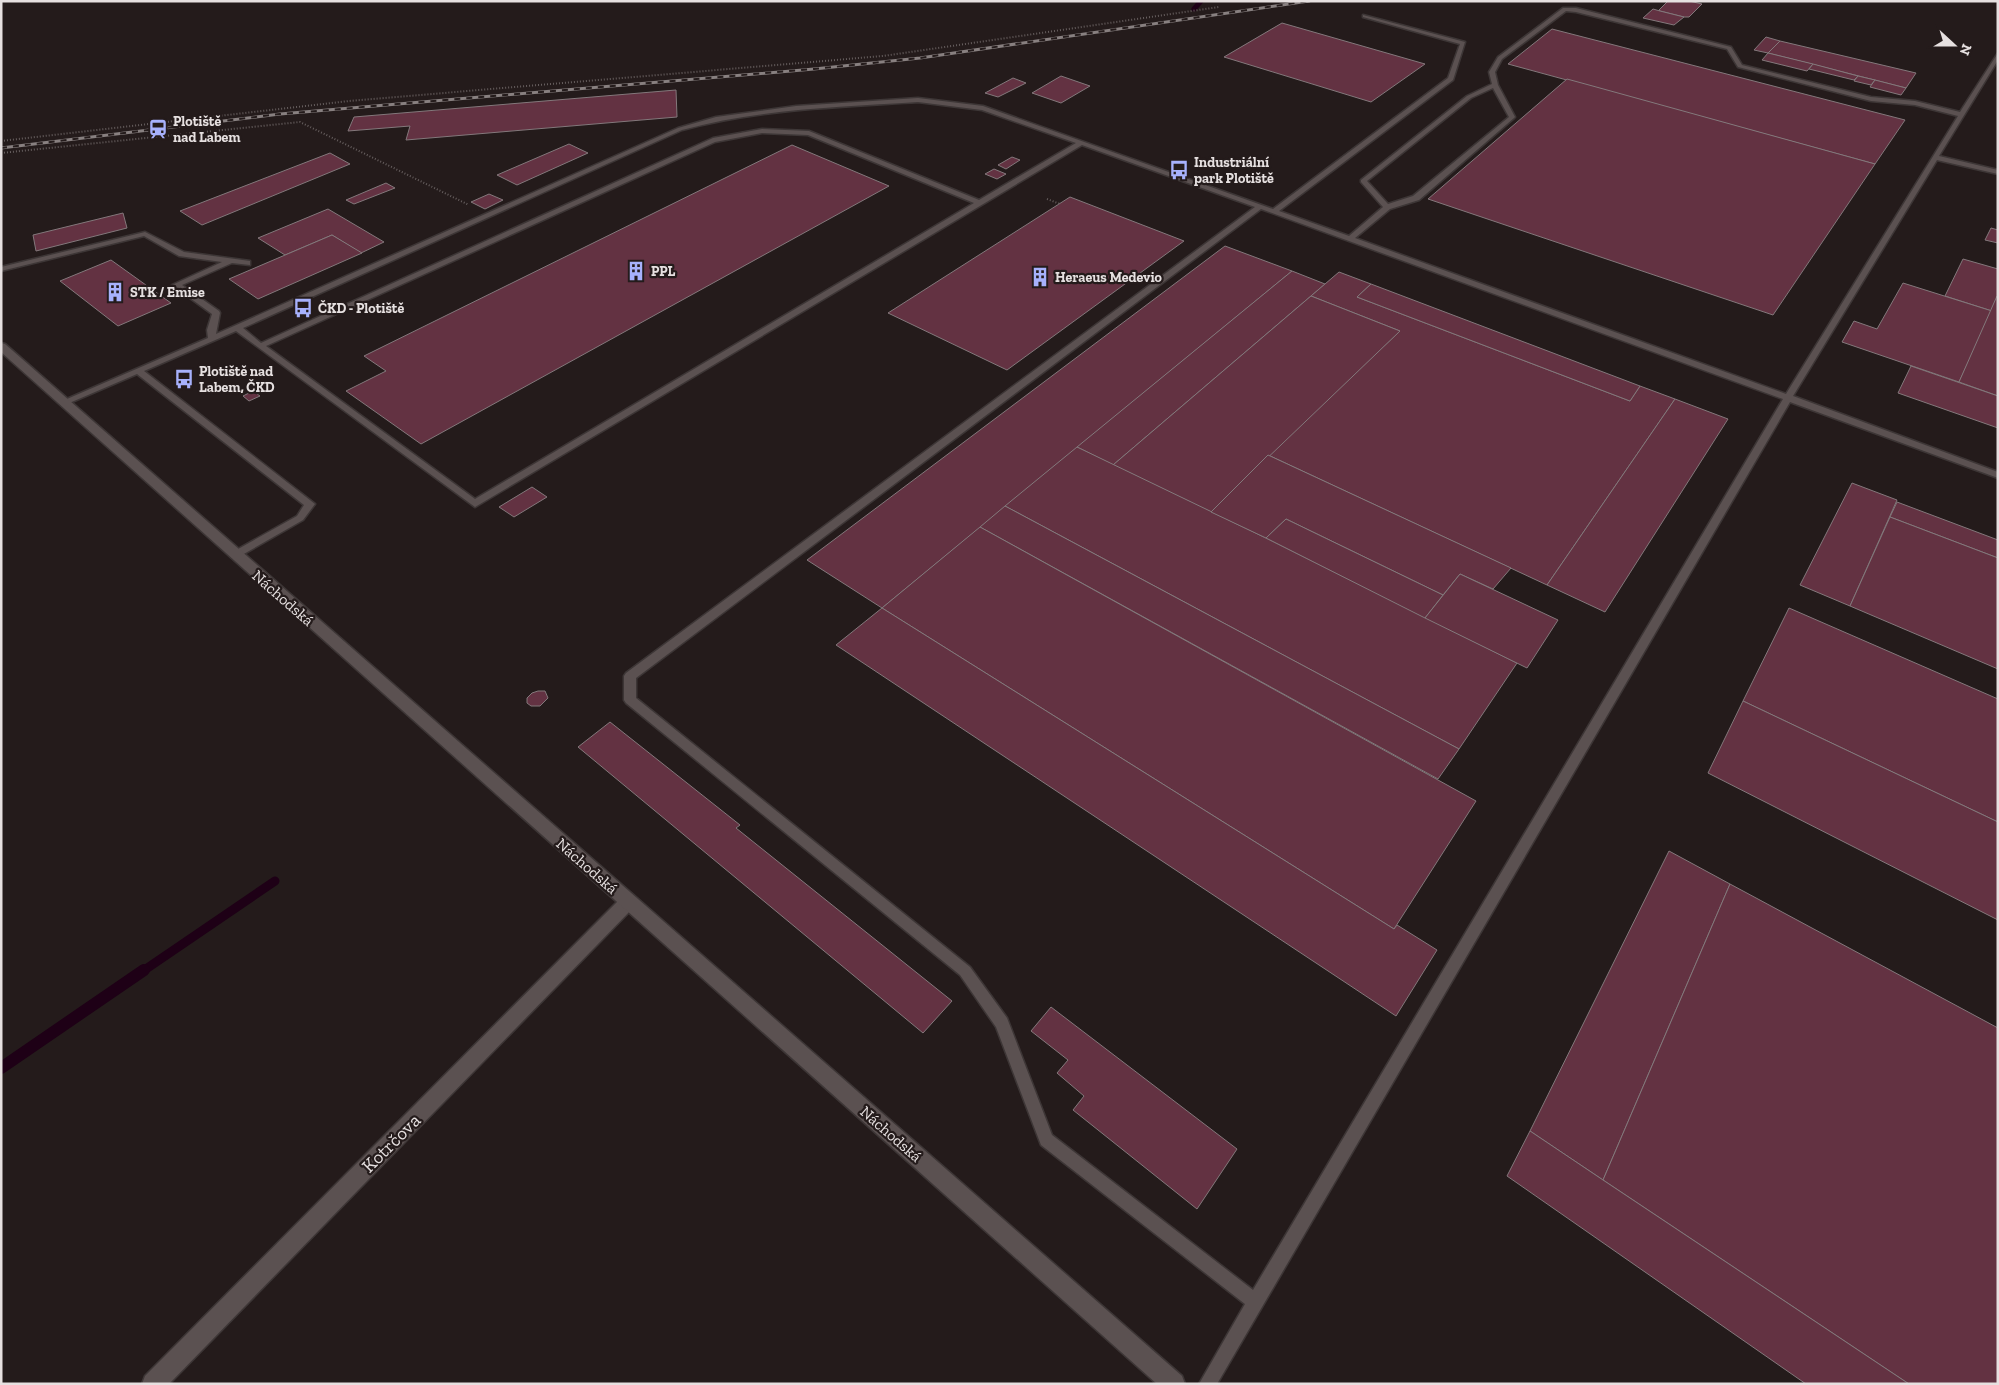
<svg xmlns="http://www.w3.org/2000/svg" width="1999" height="1385" font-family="'Zilla Slab',serif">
<rect width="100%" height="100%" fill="#241b1b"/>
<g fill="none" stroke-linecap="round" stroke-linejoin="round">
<path stroke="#1e0016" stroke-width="5" d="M1194 9 1201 1"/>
<path stroke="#1e0016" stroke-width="9" d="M143 971 275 881"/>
<path stroke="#1e0016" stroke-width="12" d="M1 1068 144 970"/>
</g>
<g fill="#633242" stroke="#83787b">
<path d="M1668 1H1689L1702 4 1689 17H1684L1660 11 1659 10Z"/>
<path d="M1653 9 1660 11 1684 17 1674 25 1643 18Z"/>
<path d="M1282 23 1425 64 1371 102 1224 57Z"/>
<path d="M1552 29 1905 120 1875 164 1508 64Z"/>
<path d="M1766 37 1780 41 1768 53 1754 50Z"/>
<path d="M1780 41 1916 73 1906 88 1768 53Z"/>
<path d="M1768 53 1813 64 1807 71 1762 60Z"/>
<path d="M1813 64 1858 76 1854 80 1809 69Z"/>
<path d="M1061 76 1090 86 1061 103 1032 93Z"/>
<path d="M1858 76 1875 80 1871 85 1854 81Z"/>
<path d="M1013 78 1026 83 998 97 985 93Z"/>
<path d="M1567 79 1589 85 1875 164 1773 315 1428 199Z"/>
<path d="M1875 80 1906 88 1901 95 1870 87Z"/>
<path d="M676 90 677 117 406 140 410 126 348 131 354 117Z"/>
<path d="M569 144 588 153 517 185 497 175Z"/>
<path d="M792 145 889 186 421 444 346 391 386 371 364 356Z"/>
<path d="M330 153 350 164 202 225 180 211Z"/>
<path d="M1012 157 1020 160 1006 169 998 165Z"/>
<path d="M994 169 1006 174 997 179 985 174Z"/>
<path d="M386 183 395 188 354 204 346 200Z"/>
<path d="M489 194 503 200 485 209 471 202Z"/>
<path d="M1070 197 1184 241 1007 370 888 313Z"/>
<path d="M328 209 384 242 361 253 332 235 285 255 258 238Z"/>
<path d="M123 213 127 228 36 251 33 235Z"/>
<path d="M1991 228 1998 230V243L1985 240Z"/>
<path d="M332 235 362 253 258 299 229 279Z"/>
<path d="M1225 246 1292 271 882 608 807 560Z"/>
<path d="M1963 259 1998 269V296L1992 311 1945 296Z"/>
<path d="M111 260 171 303 118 326 60 281Z"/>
<path d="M1292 271 1325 284 1113 465 1077 447Z"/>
<path d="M1339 272 1371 284 1357 297 1630 401 1640 386 1675 399 1547 585 1268 455 1400 331 1311 296Z"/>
<path d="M1903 283 1992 311 1959 382 1842 342 1854 321 1877 329Z"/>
<path d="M1371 284 1640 386 1630 401 1357 297Z"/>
<path d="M1311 296 1400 331 1211 512 1113 465Z"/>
<path d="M1997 296H1998V396L1959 382Z"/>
<path d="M1911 366 1998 396V428L1898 393Z"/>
<path d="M253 391 260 396 249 401 243 396Z"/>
<path d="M1675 399 1728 419 1605 612 1547 585Z"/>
<path d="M1077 447 1266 538 1517 663 1459 749 1005 506Z"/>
<path d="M1268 455 1511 568 1493 589 1460 574 1443 595 1286 519 1266 538 1211 512Z"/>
<path d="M1852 483 1897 500 1850 606 1800 585Z"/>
<path d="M532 487 547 497 514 517 499 507Z"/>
<path d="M1897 502 1998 540V558L1890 517Z"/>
<path d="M1005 506 1459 749 1438 779 980 527Z"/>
<path d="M1890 517 1998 558V669L1850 606Z"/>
<path d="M1286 519 1443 595 1425 618 1266 538Z"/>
<path d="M980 527 1476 801 1394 929 882 608Z"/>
<path d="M1460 574 1558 620 1527 668 1425 618Z"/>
<path d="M882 608 1394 929 1397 925 1437 950 1396 1016 836 645Z"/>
<path d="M1789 608 1998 699V822L1743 701Z"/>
<path d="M538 691H545L548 698 540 706H531L527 703V698L532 693Z"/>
<path d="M1743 701 1998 822V920L1708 773Z"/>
<path d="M610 722 740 825 736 828 952 1001 923 1033 578 747Z"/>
<path d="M1669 851 1730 884 1603 1180 1530 1131Z"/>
<path d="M1730 884 1998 1028V1384H1909L1603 1180Z"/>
<path d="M1051 1007 1237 1149 1197 1209 1073 1110 1084 1096 1057 1073 1068 1060 1031 1031Z"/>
<path d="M1530 1131 1603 1180 1909 1384H1806L1507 1176Z"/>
</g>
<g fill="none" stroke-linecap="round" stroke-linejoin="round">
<defs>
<path id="lane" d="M1563 8H1576L1731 47 1742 65 1871 97 1915 101 1960 112 1998 53V60L1939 156 1998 170V174L1937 160 1793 396 1998 472V478L1790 402 1217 1384H1199L1245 1304 1041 1145 996 1027 960 975 626 703 624 700V676L626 673 1255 207 1082 145 475 507 236 331 144 371 315 504 303 520 235 559 231 557 230 555 231 553 297 516 304 505 137 374 67 404 64 405 60 402 208 338 207 330 212 314 172 285 222 262 179 256 144 236 1 271V267L145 232 184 252 250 261V265L232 263 182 285 219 311 220 313 216 334 678 128 716 117 796 106 918 98 983 106 1273 209 1448 78 1460 44 1363 17V15L1465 42 1453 80 1279 211 1349 236 1383 207 1361 182V180L1467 96 1492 84 1489 72 1498 57ZM1566 11 1576 12 1727 49 1738 67 1871 101 1915 105 1958 116 1786 394 1355 238 1390 209 1419 200 1514 118 1515 117 1498 85 1495 72 1502 59ZM1493 88 1509 117 1413 196 1388 204 1367 181 1471 98ZM918 102 982 110 1076 143 979 200 809 131 762 129 713 138 261 343 243 328 682 130C759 109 839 107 918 102ZM762 133 808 135 974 203 475 499 266 346 715 142ZM1261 209 1783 399 1253 1290 1052 1135 1007 1018 970 967 636 698V678Z"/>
<path id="street" d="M628 894 634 897 637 902 634 907 169 1384H142L145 1376 622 897Z"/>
<path id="secondary" d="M1 343 5 344 1182 1376 1185 1384H1157L1 352Z"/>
</defs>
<use href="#lane" stroke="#3d3636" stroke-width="3"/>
<use href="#street" stroke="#3d3636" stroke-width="3"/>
<use href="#secondary" stroke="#3d3636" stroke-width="3"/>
<g stroke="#665e5e" stroke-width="2" stroke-dasharray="1 2" stroke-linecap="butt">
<path d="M1 141 349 101 883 56 1219 7"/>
<path d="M1 153 300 122 469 205"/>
<path d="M1047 199 1060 204"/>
</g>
<use href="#lane" fill="#5b5151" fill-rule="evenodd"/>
<use href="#street" fill="#5b5151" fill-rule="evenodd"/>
<use href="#secondary" fill="#5b5151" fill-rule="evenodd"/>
<defs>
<path id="rail" d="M1 148 280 114 814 69 920 58 1309 1"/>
</defs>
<use href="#rail" stroke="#888080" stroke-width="3"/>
<use href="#rail" stroke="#241b1b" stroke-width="2" stroke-dasharray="6" stroke-linecap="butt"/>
</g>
<defs>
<symbol id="station-bare" viewBox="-9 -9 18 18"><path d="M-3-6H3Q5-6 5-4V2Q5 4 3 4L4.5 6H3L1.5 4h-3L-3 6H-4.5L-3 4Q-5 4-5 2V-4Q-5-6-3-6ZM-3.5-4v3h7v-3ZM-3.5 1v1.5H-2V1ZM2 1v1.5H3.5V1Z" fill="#a7b1fc" stroke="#241b1b" stroke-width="2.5" paint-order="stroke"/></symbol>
<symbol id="bus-bare" viewBox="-9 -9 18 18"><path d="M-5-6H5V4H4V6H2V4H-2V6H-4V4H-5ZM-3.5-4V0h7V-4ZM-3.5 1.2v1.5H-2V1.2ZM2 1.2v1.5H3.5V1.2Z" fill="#a7b1fc" stroke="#241b1b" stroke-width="2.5" paint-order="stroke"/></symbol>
<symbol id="building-bare" viewBox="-9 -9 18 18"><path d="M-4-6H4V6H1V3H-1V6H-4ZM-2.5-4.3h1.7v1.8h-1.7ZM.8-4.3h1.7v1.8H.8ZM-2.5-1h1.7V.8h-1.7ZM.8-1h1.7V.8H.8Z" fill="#a7b1fc" stroke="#241b1b" stroke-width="2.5" paint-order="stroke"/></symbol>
</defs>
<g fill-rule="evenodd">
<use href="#station-bare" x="144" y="115" width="28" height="28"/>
<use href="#bus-bare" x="1165" y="156" width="28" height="28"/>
<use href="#building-bare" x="622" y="257" width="28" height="28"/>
<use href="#building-bare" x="1026" y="263" width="28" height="28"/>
<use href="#building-bare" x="101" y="278" width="28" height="28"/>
<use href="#bus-bare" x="289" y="294" width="28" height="28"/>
<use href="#bus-bare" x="170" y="365" width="28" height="28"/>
</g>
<g text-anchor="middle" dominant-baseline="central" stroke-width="4.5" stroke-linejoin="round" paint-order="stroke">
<g font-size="14" font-weight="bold" fill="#e6e0e0" stroke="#241b1b" text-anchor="start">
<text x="173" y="121">Plotiště<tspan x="173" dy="16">nad Labem</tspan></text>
<text x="1194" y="162">Industriální<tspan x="1194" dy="16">park Plotiště</tspan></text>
<text x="651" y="271">PPL</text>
<text x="1055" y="277">Heraeus Medevio</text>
<text x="130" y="292">STK / Emise</text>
<text x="318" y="308">ČKD - Plotiště</text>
<text x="199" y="371">Plotiště nad<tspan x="199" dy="16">Labem, ČKD</tspan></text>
</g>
<g font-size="16" fill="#e6e0e0" stroke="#241b1b">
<text transform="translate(283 598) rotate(41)">Náchodská</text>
<text transform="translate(587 866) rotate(41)">Náchodská</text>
<text transform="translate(891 1134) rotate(41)">Náchodská</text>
</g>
<g font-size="19" fill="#e6e0e0" stroke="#241b1b">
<text transform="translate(391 1143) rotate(-45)">Kotrčova</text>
</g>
</g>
<rect width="1999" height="1385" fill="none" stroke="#e6e0e0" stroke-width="5"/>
<g transform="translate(1954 45) rotate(111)" stroke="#241b1b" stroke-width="4" paint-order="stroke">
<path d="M0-4L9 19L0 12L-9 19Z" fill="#e6e0e0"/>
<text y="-8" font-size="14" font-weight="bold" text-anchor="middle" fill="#e6e0e0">N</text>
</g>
</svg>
